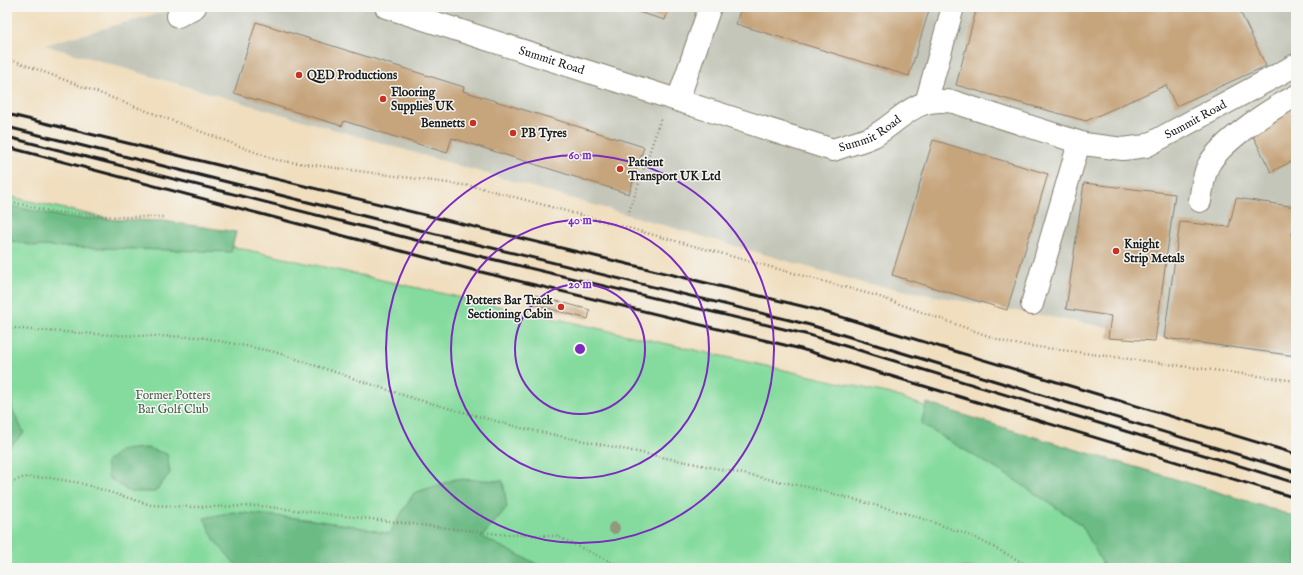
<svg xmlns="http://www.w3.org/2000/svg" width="1303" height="575" font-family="'IM FELL English',serif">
<rect width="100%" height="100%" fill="#f6f6f2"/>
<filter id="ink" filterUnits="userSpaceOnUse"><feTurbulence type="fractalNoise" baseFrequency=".025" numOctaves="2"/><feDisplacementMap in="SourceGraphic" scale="8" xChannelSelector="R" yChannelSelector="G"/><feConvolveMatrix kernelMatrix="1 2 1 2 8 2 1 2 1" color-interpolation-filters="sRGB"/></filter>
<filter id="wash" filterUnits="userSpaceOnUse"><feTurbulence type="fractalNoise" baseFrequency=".012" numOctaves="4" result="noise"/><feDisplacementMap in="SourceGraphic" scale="16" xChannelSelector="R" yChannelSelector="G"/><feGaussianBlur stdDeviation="0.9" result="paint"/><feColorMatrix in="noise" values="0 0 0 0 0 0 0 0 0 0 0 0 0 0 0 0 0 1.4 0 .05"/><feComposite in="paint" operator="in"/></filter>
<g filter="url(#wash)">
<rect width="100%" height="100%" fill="#f0debe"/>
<path fill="#c4c6b9" d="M181 7H1291L1294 13H1296V362L859 282 44 45Z"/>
<path fill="#85db9e" stroke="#507c5d" d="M7 196 891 394 1296 541V568H7Z"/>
<g fill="#6cbb85" stroke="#446c50">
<path d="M7 205 67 218 163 221 236 232 231 252 34 246 7 240Z"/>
<path d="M7 358H9L12 409 24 433 7 450Z"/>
<path d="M927 403C1049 444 1174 476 1296 517V568H1105L1081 524 1010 477 921 424Z"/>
<path d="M147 448 167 454 170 473 155 492H130L109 478 106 462 121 450Z"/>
<path d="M456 479 503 481 507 507 482 537 545 568H239L215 541 204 518 233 512 306 519 354 526 389 534 414 493Z"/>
</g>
<g id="blocks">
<g fill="#c6a47c">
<path d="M621 7H669L665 20Z"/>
<path d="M741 7H930L909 76 736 24Z"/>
<path d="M977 7H1238L1266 66 1176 106 1166 85 1086 121 956 85Z"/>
<path d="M256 22 464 87 463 91 644 147 629 194 452 138 447 153 344 121 342 126 234 93Z"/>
<path d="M1296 108V159L1271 172 1250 130Z"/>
<path d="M933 140 1048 174 1007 310 892 275Z"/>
<path d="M1084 183 1175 194 1155 341 1108 338 1111 316 1066 309Z"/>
<path d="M1236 198 1296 207 1292 235 1296 236V356L1164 338 1180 222 1229 227Z"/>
<path d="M535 295 590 310 588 319 532 304Z"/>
</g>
</g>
</g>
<g filter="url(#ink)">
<use href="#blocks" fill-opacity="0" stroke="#867d6d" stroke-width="1"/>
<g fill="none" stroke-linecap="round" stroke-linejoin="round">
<defs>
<g id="minor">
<path id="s1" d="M386 7 833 150C846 145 862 142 874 136 904 118 914 96 954 102L1084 144 1123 149 1146 146 1296 65"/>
<path d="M178 16 195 7"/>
<path d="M678 100 710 7"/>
<path d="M926 103 953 7"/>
<path d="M1200 201C1202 190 1203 176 1208 166 1220 142 1272 108 1296 96"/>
<path d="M1032 304 1079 143"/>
</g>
</defs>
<use href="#minor" stroke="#867d6d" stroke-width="24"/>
<g stroke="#867d6d" stroke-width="2.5" stroke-dasharray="1 3" stroke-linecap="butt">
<path d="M7 58 276 160 478 187 877 296 1008 343 1296 381"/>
<path d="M7 201 54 212 121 217H163"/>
<path d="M628 215 661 118"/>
<path d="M7 327 30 330 111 335 200 337 275 352 412 398 521 428 812 488 915 516 974 537 1033 568"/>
<path d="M7 484 25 477 50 478 80 483 151 505 191 507 260 506 498 534 557 536 615 564 640 568"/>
</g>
<use href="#minor" stroke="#fff" stroke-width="22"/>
<g stroke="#1c1c1c" stroke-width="3">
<path d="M7 114 818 310 1296 454"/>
<path d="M7 127 480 245 810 325 1296 472"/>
<path d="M7 137 479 256 809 335 1296 483"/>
<path d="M7 147 477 271 801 349 1296 498"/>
</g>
</g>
<circle fill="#90987e" cx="614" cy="528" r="6"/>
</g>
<g fill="none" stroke="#7b2cbf" stroke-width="2">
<circle cx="580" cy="349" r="65"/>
<circle cx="580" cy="349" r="129"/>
<circle cx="580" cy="349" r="194"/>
</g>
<g fill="#c8321e" stroke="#f6f6f2" stroke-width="1.5">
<circle cx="299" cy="75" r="4"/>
<circle cx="383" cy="99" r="4"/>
<circle cx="473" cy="123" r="4"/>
<circle cx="513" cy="133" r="4"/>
<circle cx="620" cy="169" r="4"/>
<circle cx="1116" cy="251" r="4"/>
<circle cx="561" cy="307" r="4"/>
</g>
<g text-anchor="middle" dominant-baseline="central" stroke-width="3" stroke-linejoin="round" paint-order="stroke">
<g font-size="12" fill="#1c1c1c" stroke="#f6f6f2">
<text stroke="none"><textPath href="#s1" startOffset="174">Summit Road</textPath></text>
<text stroke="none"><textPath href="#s1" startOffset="858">Summit Road</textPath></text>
<text stroke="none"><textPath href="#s1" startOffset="510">Summit Road</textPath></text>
</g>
<g font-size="12" font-weight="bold" fill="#1c1c1c" stroke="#f6f6f2" text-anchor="start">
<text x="307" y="75">QED Productions</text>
<text x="391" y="92">Flooring<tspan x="391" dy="14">Supplies UK</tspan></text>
<text x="465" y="123" text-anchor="end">Bennetts</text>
<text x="521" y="133">PB Tyres</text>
<text x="628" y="162">Patient<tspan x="628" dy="14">Transport UK Ltd</tspan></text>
<text x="1124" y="244">Knight<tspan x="1124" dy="14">Strip Metals</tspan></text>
<text x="553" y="300" text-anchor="end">Potters Bar Track<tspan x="553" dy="14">Sectioning Cabin</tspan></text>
</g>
<g font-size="12" fill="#415f4a" stroke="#f6f6f2">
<text x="173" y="395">Former Potters<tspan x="173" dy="14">Bar Golf Club</tspan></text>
</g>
</g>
<circle cx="580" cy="349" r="6" fill="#7b2cbf" stroke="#f6f6f2" stroke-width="2"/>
<g font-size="12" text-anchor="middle" font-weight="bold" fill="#7b2cbf" stroke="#f6f6f2" stroke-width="3" stroke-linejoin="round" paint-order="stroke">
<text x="580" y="159">60 m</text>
<text x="580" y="224">40 m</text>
<text x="580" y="288">20 m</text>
</g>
<rect width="1303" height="575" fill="none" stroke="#f6f6f2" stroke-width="24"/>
</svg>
